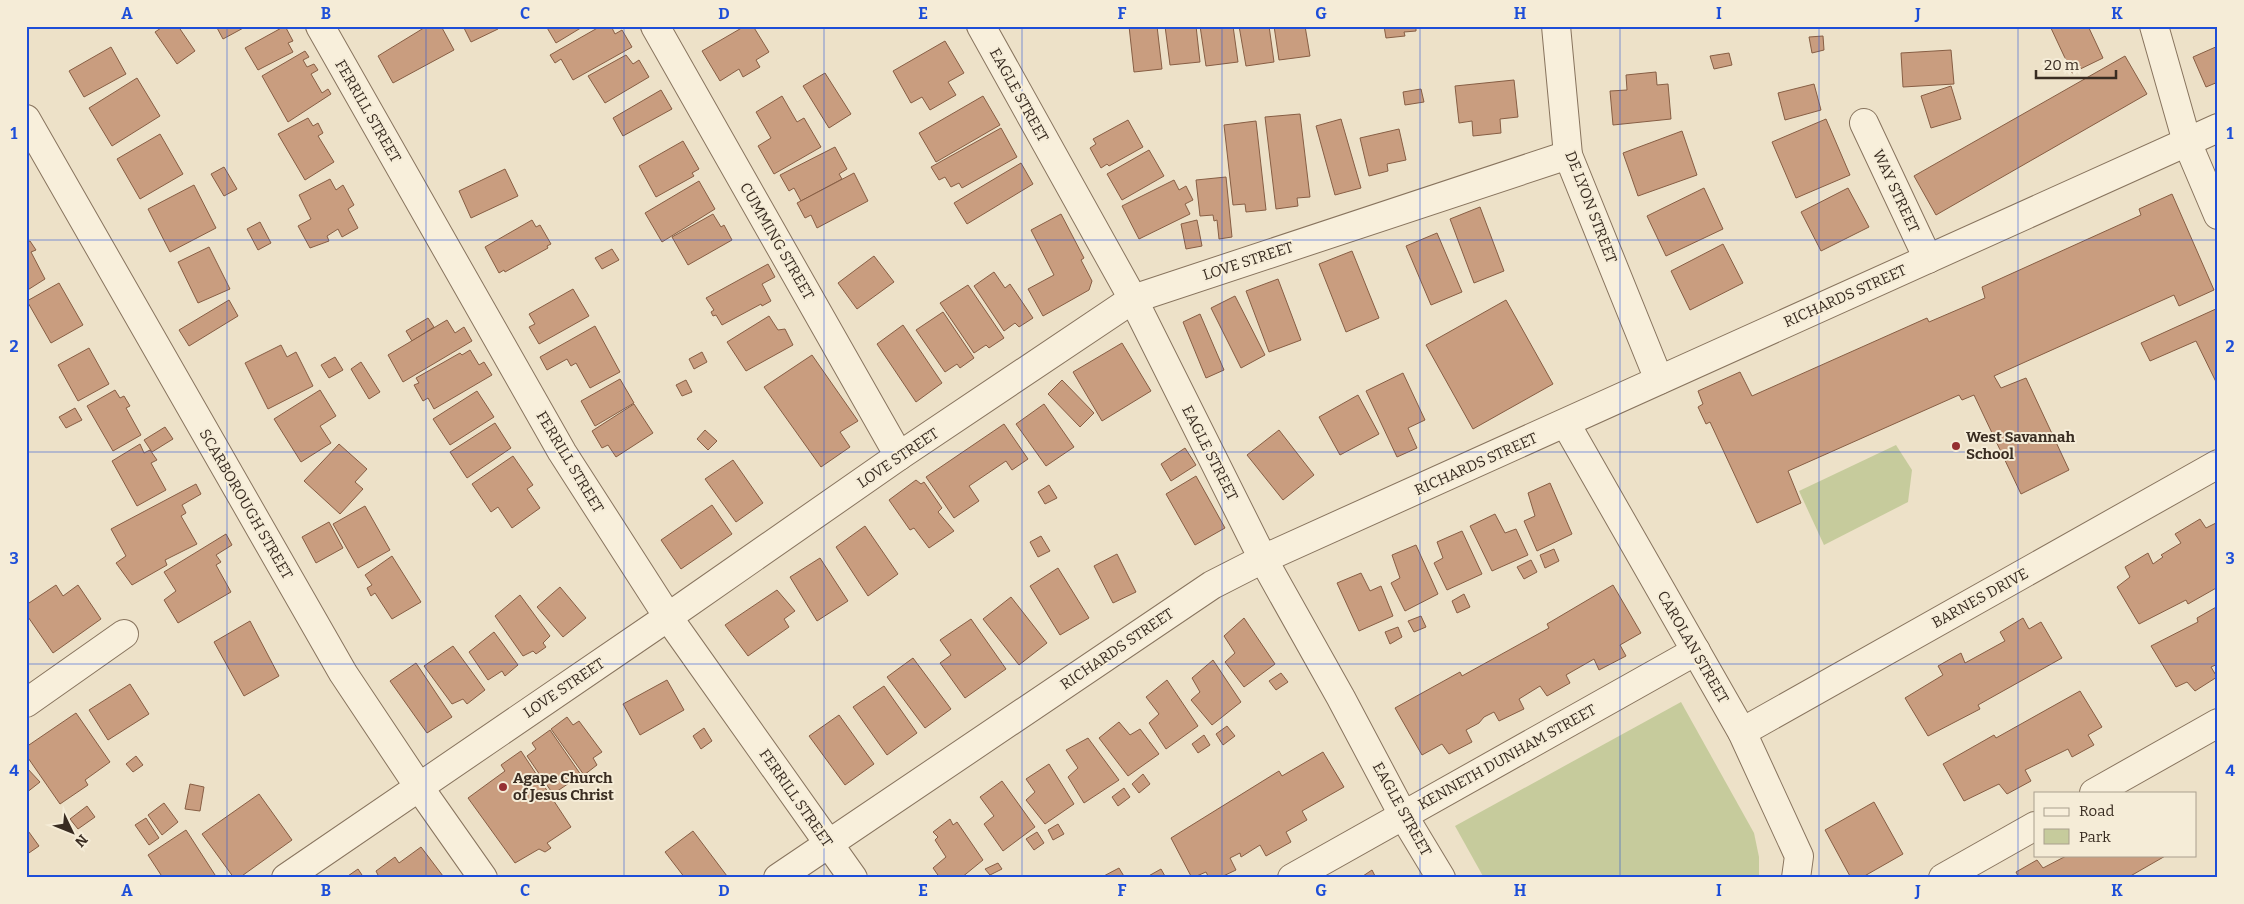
<svg xmlns="http://www.w3.org/2000/svg" width="2244" height="904" font-family="Bitter,serif">
<rect width="100%" height="100%" fill="#ede1c8"/>
<g fill="#c6cb9c">
<path d="M1896 445 1912 470 1908 502 1824 545 1799 491Z"/>
<path d="M1681 702 1754 833 1759 857V878H1484L1455 826Z"/>
</g>
<g fill="#c99d7f" stroke="#875e44">
<path d="M164 26H178L195 51 177 64 155 32Z"/>
<path d="M216 26H247L223 39Z"/>
<path d="M285 26 293 41 288 43 293 52 258 70 245 48Z"/>
<path d="M427 26H441L454 50 393 83 378 56Z"/>
<path d="M463 26H497L498 29 471 42Z"/>
<path d="M546 26H584L556 43Z"/>
<path d="M601 26H611L615 34 622 30 632 47 573 80 561 59 555 63 550 55Z"/>
<path d="M745 26H753L769 52 756 60 760 67 743 77 739 69 720 81 702 51Z"/>
<path d="M1129 26H1157L1162 69 1134 72Z"/>
<path d="M1165 26H1196L1200 62 1170 65Z"/>
<path d="M1200 26H1233L1238 62 1206 66Z"/>
<path d="M1239 26H1269L1274 62 1246 66Z"/>
<path d="M1274 26H1305L1310 56 1279 60Z"/>
<path d="M1384 26H1416V31L1404 32 1405 36 1386 38Z"/>
<path d="M1845 26H1877L1845 28Z"/>
<path d="M2050 26H2088L2103 58 2072 73Z"/>
<path d="M1823 36 1824 50 1812 53 1809 37Z"/>
<path d="M945 41 964 73 948 82 956 95 930 110 922 97 911 103 893 71Z"/>
<path d="M2218 46V82L2206 87 2193 57Z"/>
<path d="M111 47 126 74 84 97 69 71Z"/>
<path d="M1951 50 1954 84 1903 87 1901 53Z"/>
<path d="M305 51 309 57 303 60 307 67 314 64 318 70 311 74 322 93 328 89 331 94 288 122 262 76Z"/>
<path d="M1729 53 1732 65 1714 69 1710 56Z"/>
<path d="M626 55 633 64 639 60 649 77 605 103 588 76Z"/>
<path d="M2125 56 2147 94 1936 215 1914 176Z"/>
<path d="M1656 72 1657 85 1668 84 1671 119 1613 125 1610 91 1627 90 1626 75Z"/>
<path d="M825 73 851 114 829 128 803 86Z"/>
<path d="M137 78 160 116 112 146 89 108Z"/>
<path d="M1514 80 1518 117 1500 119 1501 133 1473 136 1472 121 1459 123 1455 86Z"/>
<path d="M1814 84 1821 110 1785 120 1778 93Z"/>
<path d="M1951 86 1961 119 1931 128 1921 96Z"/>
<path d="M1421 89 1424 102 1405 105 1403 92Z"/>
<path d="M661 90 672 109 623 136 613 118Z"/>
<path d="M782 96 797 122 804 118 821 147 774 174 758 146 771 138 756 112Z"/>
<path d="M983 96 1000 125 936 162 919 133Z"/>
<path d="M1300 114 1310 197 1297 198 1298 206 1276 209 1265 117Z"/>
<path d="M308 118 313 126 318 123 323 133 318 136 334 162 305 180 278 134Z"/>
<path d="M1341 119 1361 188 1335 195 1316 126Z"/>
<path d="M1826 119 1850 175 1796 198 1772 142Z"/>
<path d="M1128 120 1143 147 1109 166 1107 164 1101 168 1090 148 1096 144 1093 139Z"/>
<path d="M1256 121 1266 210 1246 212 1245 204 1233 205 1224 125Z"/>
<path d="M1001 128 1017 157 962 188 959 183 951 187 945 177 939 180 931 167Z"/>
<path d="M1399 129 1406 160 1387 164 1388 171 1369 176 1360 138Z"/>
<path d="M1682 131 1697 175 1638 196 1623 153Z"/>
<path d="M160 134 183 174 140 199 117 159Z"/>
<path d="M683 141 699 169 692 173 694 176 656 197 639 166Z"/>
<path d="M835 147 847 169 839 174 842 179 801 201 794 188 789 191 780 175Z"/>
<path d="M1149 150 1164 176 1122 200 1107 174Z"/>
<path d="M1021 163 1033 184 967 224 954 203Z"/>
<path d="M224 167 237 189 224 196 211 174Z"/>
<path d="M505 169 518 196 471 218 459 191Z"/>
<path d="M854 173 868 201 817 228 811 215 805 218 797 203Z"/>
<path d="M1226 177 1232 237 1219 239 1217 220 1214 221 1213 215 1200 216 1196 180Z"/>
<path d="M330 179 336 190 343 185 354 205 348 209 358 228 342 237 338 229 327 236 329 241 310 248 298 226 311 219 299 195Z"/>
<path d="M1174 180 1179 190 1186 186 1193 200 1185 204 1190 214 1139 239 1122 206Z"/>
<path d="M699 181 715 209 662 242 645 213Z"/>
<path d="M194 185 216 228 170 252 148 209Z"/>
<path d="M1704 188 1723 229 1666 256 1647 216Z"/>
<path d="M1848 188 1869 227 1821 251 1801 212Z"/>
<path d="M2172 194 2214 290 2179 306 2174 295 1994 376 2001 388 2026 378 2069 470 2021 494 1974 395 1962 400 1959 395 1788 471 1801 503 1757 523 1710 422 1706 424 1698 407 1703 404 1698 391 1740 372 1752 396 1927 318 1929 322 1985 298 1982 287 2141 215 2139 209Z"/>
<path d="M1480 207 1504 271 1474 283 1450 219Z"/>
<path d="M713 214 721 227 724 225 732 240 688 265 672 237Z"/>
<path d="M1061 214 1084 258 1081 260 1092 281 1089 290 1043 316 1028 289 1054 275 1031 230Z"/>
<path d="M532 220 536 227 540 225 551 244 547 246 548 248 505 272 504 270 499 273 485 247Z"/>
<path d="M1197 220 1202 246 1186 249 1181 224Z"/>
<path d="M260 222 271 243 258 250 247 229Z"/>
<path d="M1437 233 1462 292 1431 305 1406 246Z"/>
<path d="M30 241 36 250 31 252 45 279 26 291V242Z"/>
<path d="M1723 244 1743 283 1690 310 1671 271Z"/>
<path d="M209 247 230 289 198 303 178 262Z"/>
<path d="M612 249 619 260 602 269 595 258Z"/>
<path d="M1352 251 1379 318 1346 332 1319 264Z"/>
<path d="M874 256 894 282 857 309 838 283Z"/>
<path d="M768 264 775 277 762 284 771 301 762 306 761 304 722 325 716 315 713 316 711 312 714 310 706 298Z"/>
<path d="M994 272 1005 288 1010 284 1033 318 1019 327 1015 323 1004 331 974 286Z"/>
<path d="M1278 279 1301 340 1269 352 1246 291Z"/>
<path d="M59 283 83 325 51 343 27 301Z"/>
<path d="M968 285 1004 338 989 348 986 345 974 353 940 303Z"/>
<path d="M573 289 589 316 539 344 529 327 535 324 529 314Z"/>
<path d="M1235 296 1265 355 1241 368 1211 308Z"/>
<path d="M229 300 238 316 189 346 179 330Z"/>
<path d="M1506 300 1553 384 1473 429 1426 345Z"/>
<path d="M2218 308V386L2196 341 2150 361 2141 343Z"/>
<path d="M943 312 974 358 960 368 957 364 945 372 916 330Z"/>
<path d="M1200 314 1224 370 1206 378 1183 322Z"/>
<path d="M769 316 778 330 785 329 793 345 746 371 727 342Z"/>
<path d="M428 318 434 327 412 341 406 331Z"/>
<path d="M447 320 455 333 464 327 472 341 403 382 388 355Z"/>
<path d="M903 325 942 383 916 402 877 344Z"/>
<path d="M595 326 620 372 590 388 576 363 571 366 567 359 547 370 540 357Z"/>
<path d="M1122 343 1151 391 1102 421 1073 372Z"/>
<path d="M281 345 287 357 296 352 313 386 268 409 245 363Z"/>
<path d="M89 348 109 384 78 401 58 365Z"/>
<path d="M470 350 479 365 484 362 492 375 434 409 428 398 423 401 414 385 419 383 416 378 460 353 462 355Z"/>
<path d="M702 352 707 362 694 369 689 359Z"/>
<path d="M812 355 858 421 840 432 850 447 821 467 764 387Z"/>
<path d="M335 357 343 370 329 378 321 365Z"/>
<path d="M361 362 380 392 369 399 351 369Z"/>
<path d="M1403 373 1425 420 1408 428 1417 448 1397 457 1366 391Z"/>
<path d="M620 379 634 403 595 426 581 401Z"/>
<path d="M686 380 692 392 682 396 676 385Z"/>
<path d="M1062 380 1094 413 1080 427 1048 394Z"/>
<path d="M115 390 120 398 124 396 130 406 126 408 141 435 113 451 87 406Z"/>
<path d="M320 390 336 416 320 426 331 443 301 462 274 419Z"/>
<path d="M477 391 494 417 450 445 433 419Z"/>
<path d="M1358 395 1379 434 1340 455 1319 417Z"/>
<path d="M634 404 653 433 616 457 608 445 602 448 592 431Z"/>
<path d="M1044 404 1074 447 1046 466 1016 424Z"/>
<path d="M75 408 82 420 66 428 59 417Z"/>
<path d="M495 423 511 448 467 478 450 452Z"/>
<path d="M1004 424 1028 459 1012 470 1006 461 969 486 979 501 954 518 926 477Z"/>
<path d="M165 427 173 439 152 452 144 440Z"/>
<path d="M705 430 717 441 708 450 697 439Z"/>
<path d="M1279 430 1314 475 1283 500 1247 455Z"/>
<path d="M140 444 144 453 150 450 157 460 151 463 166 490 137 506 112 461Z"/>
<path d="M339 444 367 469 355 482 363 489 340 514 304 481Z"/>
<path d="M1185 448 1196 465 1171 481 1161 464Z"/>
<path d="M513 456 533 485 527 489 540 508 512 528 498 507 491 512 472 484Z"/>
<path d="M733 460 763 503 736 522 705 479Z"/>
<path d="M1196 476 1225 528 1195 545 1166 494Z"/>
<path d="M916 480 921 484 924 482 942 508 938 512 954 531 929 548 914 528 910 530 889 500Z"/>
<path d="M1550 483 1572 534 1537 551 1524 521 1535 516 1528 493Z"/>
<path d="M196 484 201 494 182 505 186 513 181 516 197 544 165 560 167 565 132 585 116 563 126 556 111 529Z"/>
<path d="M1049 485 1057 498 1045 504 1038 492Z"/>
<path d="M712 505 732 534 681 569 661 540Z"/>
<path d="M365 506 390 550 358 568 333 524Z"/>
<path d="M1495 514 1505 533 1516 529 1528 555 1492 571 1470 526Z"/>
<path d="M2200 519 2206 528 2218 522V587L2188 604 2186 600 2139 624 2117 587 2130 577 2125 567 2148 553 2153 564 2163 557 2161 555 2181 543 2175 534Z"/>
<path d="M329 522 343 548 316 563 302 537Z"/>
<path d="M865 526 898 574 868 596 836 547Z"/>
<path d="M1462 531 1482 574 1447 590 1434 563 1443 558 1437 542Z"/>
<path d="M226 534 232 545 216 555 221 562 216 565 231 592 178 623 164 600 176 591 164 572Z"/>
<path d="M1041 536 1050 551 1038 557 1030 542Z"/>
<path d="M1416 545 1438 594 1405 611 1391 583 1400 578 1392 555Z"/>
<path d="M1554 549 1559 561 1545 568 1540 555Z"/>
<path d="M1117 554 1136 592 1113 603 1094 566Z"/>
<path d="M392 556 421 602 392 619 375 593 371 596 367 588 372 585 365 575Z"/>
<path d="M820 558 848 601 817 621 790 577Z"/>
<path d="M1531 560 1537 572 1524 579 1517 567Z"/>
<path d="M1058 568 1089 618 1060 635 1030 586Z"/>
<path d="M1361 573 1370 591 1381 586 1393 616 1359 631 1337 583Z"/>
<path d="M56 585 63 596 78 585 101 619 53 653 26 614V605Z"/>
<path d="M1613 585 1641 633 1620 645 1626 656 1599 670 1594 659 1566 675 1570 683 1547 696 1540 686 1519 699 1524 709 1499 721 1494 712 1484 717 1479 723 1466 730 1472 742 1449 754 1442 744 1422 755 1395 708 1460 672 1462 676 1549 628 1547 624Z"/>
<path d="M560 587 586 618 563 637 537 607Z"/>
<path d="M777 590 795 611 784 619 789 627 748 656 725 625Z"/>
<path d="M1464 594 1470 607 1457 613 1452 601Z"/>
<path d="M520 595 550 636 543 643 546 647 536 654 533 651 523 656 495 616Z"/>
<path d="M1011 597 1047 643 1019 665 983 619Z"/>
<path d="M2218 606V664L2211 667 2217 677 2195 691 2187 682 2176 687 2151 646 2198 622 2197 618Z"/>
<path d="M1421 616 1426 627 1414 632 1408 621Z"/>
<path d="M1244 618 1275 664 1244 687 1225 662 1235 653 1224 636Z"/>
<path d="M2023 618 2029 629 2041 622 2062 658 1978 705 1980 709 1928 736 1905 698 1943 675 1938 666 1961 653 1965 663 2005 641 2000 632Z"/>
<path d="M971 619 1006 669 965 698 940 663 951 655 940 640Z"/>
<path d="M250 621 279 676 244 696 214 642Z"/>
<path d="M1398 627 1402 637 1390 644 1385 632Z"/>
<path d="M494 632 518 665 505 676 502 671 488 680 469 652Z"/>
<path d="M453 646 485 690 467 704 463 699 452 704 424 666Z"/>
<path d="M913 658 951 709 925 728 887 677Z"/>
<path d="M1213 660 1241 702 1212 725 1191 700 1200 692 1192 678Z"/>
<path d="M416 663 452 717 427 733 390 681Z"/>
<path d="M1281 673 1288 682 1276 690 1269 681Z"/>
<path d="M667 680 684 710 640 735 623 704Z"/>
<path d="M1167 680 1198 726 1166 749 1149 723 1159 714 1146 697Z"/>
<path d="M130 684 149 714 108 740 89 710Z"/>
<path d="M884 686 917 733 887 755 853 707Z"/>
<path d="M2080 691 2102 727 2088 735 2094 745 2072 757 2068 749 2025 770 2031 781 2007 794 1999 784 1964 801 1943 764 1994 735 1996 738Z"/>
<path d="M76 713 110 762 85 780 88 785 60 804 26 755V747Z"/>
<path d="M839 715 874 764 845 785 809 736Z"/>
<path d="M567 717 573 725 579 721 602 752 593 758 597 765 584 775 551 729Z"/>
<path d="M1119 722 1130 735 1140 729 1159 754 1128 776 1099 738Z"/>
<path d="M1227 726 1235 736 1223 745 1216 734Z"/>
<path d="M704 728 712 741 701 749 693 736Z"/>
<path d="M550 730 581 775 553 794 527 756 536 749 532 743Z"/>
<path d="M1204 735 1210 745 1198 753 1192 744Z"/>
<path d="M1088 738 1119 780 1084 803 1068 777 1078 768 1066 750Z"/>
<path d="M521 751 571 827 547 843 551 848 545 852 539 849 515 863 468 798 505 771 501 765Z"/>
<path d="M1323 752 1344 787 1302 811 1307 820 1286 832 1291 842 1266 856 1260 845 1241 857 1240 853 1230 858 1236 870 1219 878H1209L1206 872 1192 878 1171 838 1279 771 1282 776Z"/>
<path d="M136 756 143 765 133 772 126 764Z"/>
<path d="M1049 764 1074 804 1045 824 1026 800 1035 792 1026 779Z"/>
<path d="M26 767 40 782 26 793Z"/>
<path d="M1143 774 1150 784 1139 793 1132 784Z"/>
<path d="M1002 781 1035 827 1003 851 984 824 994 816 980 797Z"/>
<path d="M190 784 204 787 200 811 185 809Z"/>
<path d="M1124 788 1130 797 1118 806 1112 797Z"/>
<path d="M259 794 292 840 239 878H234L202 834Z"/>
<path d="M1874 802 1903 854 1861 878H1851L1825 830Z"/>
<path d="M164 803 178 822 162 835 148 815Z"/>
<path d="M87 806 95 817 78 829 70 819Z"/>
<path d="M146 818 159 838 149 845 135 825Z"/>
<path d="M950 819 953 825 957 822 983 860 961 878H940L933 868 946 857 935 840 938 837 933 832Z"/>
<path d="M1058 824 1064 834 1053 840 1048 830Z"/>
<path d="M26 828 39 846 26 855Z"/>
<path d="M186 830 217 878H163L148 855Z"/>
<path d="M693 831 727 876 724 878H685L665 852Z"/>
<path d="M1037 832 1044 843 1034 850 1026 839Z"/>
<path d="M421 847 443 876 441 878H375L378 875 376 871 395 857 399 863Z"/>
<path d="M2068 855H2167L2127 878H2019L2016 872 2037 860 2043 868Z"/>
<path d="M998 863 1002 869 990 875 985 869Z"/>
<path d="M1119 868 1125 878H1100Z"/>
<path d="M358 869 364 878H345Z"/>
<path d="M1161 869 1166 878H1145Z"/>
<path d="M1372 870 1376 878H1360Z"/>
</g>
<g fill="none" stroke-linecap="round" stroke-linejoin="round">
<defs>
<g id="street">
<path d="M320 26 562 452 668 617 853 878"/>
<path d="M655 26 899 456"/>
<path d="M981 26 1133 299 1263 559 1341 698 1403 815 1441 878"/>
<path d="M1556 26 1568 155 1659 380"/>
<path d="M2154 26 2187 142 2218 215"/>
<path d="M26 119 343 673 419 787 483 878"/>
<path d="M1864 123 1928 259"/>
<path d="M1566 424 1742 732 1799 856 1796 878"/>
<path d="M26 703 124 634"/>
<path d="M1742 732 2218 464"/>
<path d="M2094 793 2218 723"/>
<path d="M286 878 668 617 899 456 1133 299 1568 155"/>
<path d="M778 878 1212 585 1263 559 2218 128"/>
<path d="M1292 878 1696 651"/>
<path d="M1943 878 2035 826"/>
</g>
</defs>
<use href="#street" stroke="#88745e" stroke-width="30"/>
<use href="#street" stroke="#f8efdb" stroke-width="28"/>
</g>
<path fill="none" stroke="#1d4ed8" stroke-width="1" stroke-opacity="0.55" d="M227 26V878M426 26V878M624 26V878M824 26V878M1022 26V878M1222 26V878M1420 26V878M1620 26V878M1819 26V878M2018 26V878M26 240H2218M26 452H2218M26 664H2218"/>
<g fill="#953032" stroke="#f5ecd7" stroke-width="2">
<circle cx="1956" cy="446" r="5"/>
<circle cx="503" cy="787" r="5"/>
</g>
<g text-anchor="middle" dominant-baseline="central" stroke-width="4" stroke-linejoin="round" paint-order="stroke">
<g font-size="15" fill="#392c21" stroke="#f5ecd7">
<text transform="translate(1019 95) rotate(61)">EAGLE STREET</text>
<text transform="translate(368 111) rotate(60)">FERRILL STREET</text>
<text transform="translate(1896 191) rotate(65)">WAY STREET</text>
<text transform="translate(1591 207) rotate(69)">DE LYON STREET</text>
<text transform="translate(777 241) rotate(60)">CUMMING STREET</text>
<text transform="translate(1248 261) rotate(-18)">LOVE STREET</text>
<text transform="translate(1845 296) rotate(-24)">RICHARDS STREET</text>
<text transform="translate(1210 453) rotate(63)">EAGLE STREET</text>
<text transform="translate(898 458) rotate(-34)">LOVE STREET</text>
<text transform="translate(570 462) rotate(59)">FERRILL STREET</text>
<text transform="translate(1476 464) rotate(-24)">RICHARDS STREET</text>
<text transform="translate(246 504) rotate(60)">SCARBOROUGH STREET</text>
<text transform="translate(1980 598) rotate(-29)">BARNES DRIVE</text>
<text transform="translate(1693 647) rotate(60)">CAROLAN STREET</text>
<text transform="translate(1117 649) rotate(-34)">RICHARDS STREET</text>
<text transform="translate(564 688) rotate(-34)">LOVE STREET</text>
<text transform="translate(1507 757) rotate(-29)">KENNETH DUNHAM STREET</text>
<text transform="translate(796 798) rotate(55)">FERRILL STREET</text>
<text transform="translate(1402 809) rotate(61)">EAGLE STREET</text>
</g>
<g font-size="15" font-weight="bold" fill="#392c21" stroke="#f5ecd7" text-anchor="start">
<text x="1966" y="437">West Savannah<tspan x="1966" dy="17">School</tspan></text>
<text x="513" y="778">Agape Church<tspan x="513" dy="17">of Jesus Christ</tspan></text>
</g>
</g>
<rect width="2244" height="904" fill="none" stroke="#f5ecd7" stroke-width="55"/>
<rect x="2034" y="792" width="162" height="65" fill="#f5ecd7" stroke="#aa9f8e"/>
<rect x="2044" y="808" width="25" height="8" fill="#f8efdb" stroke="#aa9f8e"/>
<text x="2079" y="816" font-size="15" fill="#392c21">Road</text>
<rect x="2044" y="829" width="25" height="15" fill="#c6cb9c" stroke="#aa9f8e"/>
<text x="2079" y="842" font-size="15" fill="#392c21">Park</text>
<g transform="translate(72 832) rotate(133)" stroke="#f5ecd7" stroke-width="4" paint-order="stroke">
<path d="M0-4L9 19L0 12L-9 19Z" fill="#392c21"/>
<text y="-8" font-size="14" font-weight="bold" text-anchor="middle" fill="#392c21">N</text>
</g>
<path d="M2036 70v8h80v-8" fill="none" stroke="#392c21" stroke-width="2.5"/>
<text x="2044" y="70" font-size="15" fill="#392c21" stroke="#f5ecd7" stroke-width="4" paint-order="stroke">20 m</text>
<rect x="28" y="28" width="2188" height="848" fill="none" stroke="#1d4ed8" stroke-width="2"/>
<g font-size="16" text-anchor="middle" font-weight="bold" fill="#1d4ed8">
<text x="127" y="19">A</text>
<text x="326" y="19">B</text>
<text x="525" y="19">C</text>
<text x="724" y="19">D</text>
<text x="923" y="19">E</text>
<text x="1122" y="19">F</text>
<text x="1321" y="19">G</text>
<text x="1520" y="19">H</text>
<text x="1719" y="19">I</text>
<text x="1918" y="19">J</text>
<text x="2117" y="19">K</text>
<text x="14" y="139">1</text>
<text x="2230" y="139">1</text>
<text x="14" y="352">2</text>
<text x="2230" y="352">2</text>
<text x="14" y="564">3</text>
<text x="2230" y="564">3</text>
<text x="14" y="776">4</text>
<text x="2230" y="776">4</text>
<text x="127" y="896">A</text>
<text x="326" y="896">B</text>
<text x="525" y="896">C</text>
<text x="724" y="896">D</text>
<text x="923" y="896">E</text>
<text x="1122" y="896">F</text>
<text x="1321" y="896">G</text>
<text x="1520" y="896">H</text>
<text x="1719" y="896">I</text>
<text x="1918" y="896">J</text>
<text x="2117" y="896">K</text>
</g>
</svg>
